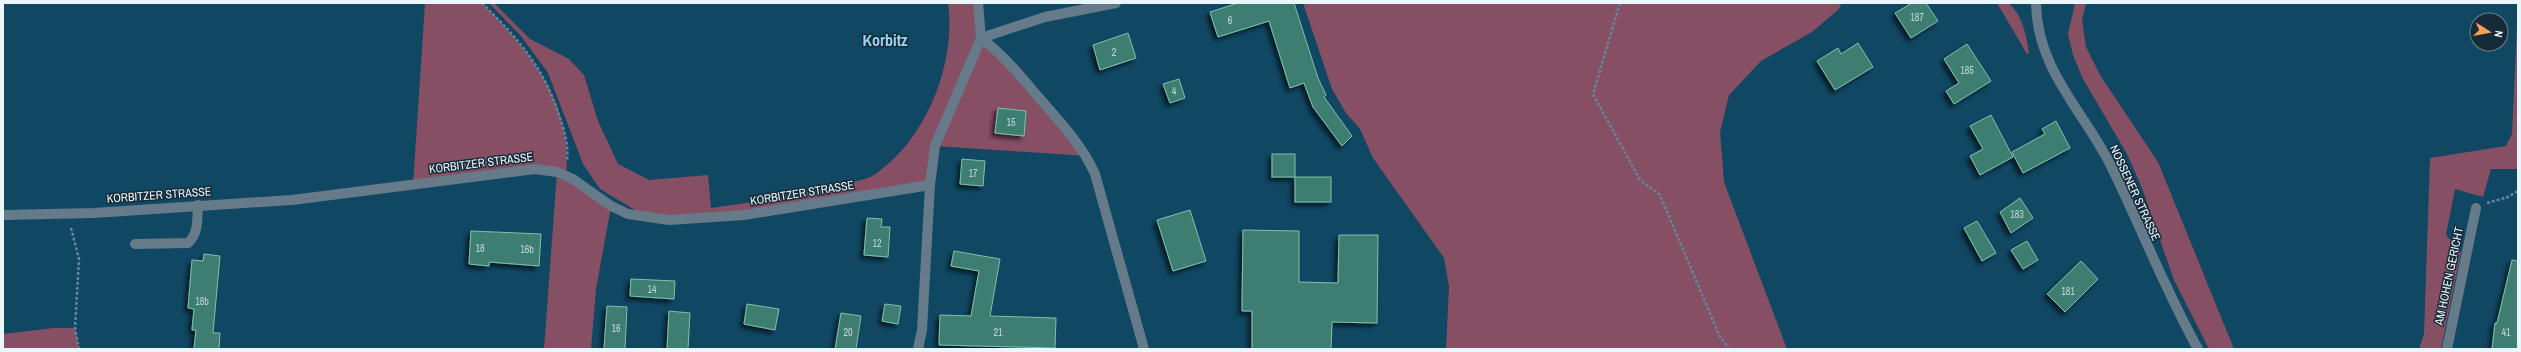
<svg xmlns="http://www.w3.org/2000/svg" width="2521" height="352" font-family="'Archivo Narrow',sans-serif">
<defs>
<filter id="shadow"><feDropShadow dx="-3.5" dy="3.5" stdDeviation="2" flood-color="#0009"/></filter>
</defs>
<rect width="100%" height="100%" fill="#104763"/>
<g fill="#874f64">
<path d="M425 3H482C530 51 573 102 566 175L611 206 637 211 600 189 583 164 548 73 521 36 489 3H494L530 39 569 59 584 75 598 121 618 164 649 180 708 175 711 208C754 202 798 195 840 184 850 182 863 181 872 176 877 174 882 168 887 165 930 128 956 59 948 3H978L981 38C1019 67 1059 117 1087 156L935 146 930 185C888 192 846 199 803 206 741 216 671 233 611 207L596 289 591 349H544L557 172 535 169 413 185Z"/>
<path d="M1303 3H1842L1838 10 1812 32 1761 61 1729 95 1720 132 1724 182 1787 349H1446L1449 287 1444 258 1373 158 1360 129 1346 113 1332 89Z"/>
<path d="M1997 3H2009C2023 17 2026 34 2029 53L2027 54Z"/>
<path d="M2075 3H2086L2082 20 2086 47 2100 75 2158 162 2234 349H2209L2174 280 2142 188 2127 154 2083 79 2073 55 2068 34Z"/>
<path d="M2518 3V169H2491L2483 197 2455 189 2446 235 2461 252 2441 349H2419L2424 334 2430 158 2506 146 2512 134Z"/>
<path d="M54 328H75L79 349H3V334Z"/>
</g>
<g fill="#3c7e6f" stroke="#7ec1b0" filter="url(#shadow)">
<path d="M1238 3H1294L1318 78 1326 95 1324 97 1352 136 1342 146 1313 107 1304 83 1290 88 1269 21 1218 37 1210 12Z"/>
<path d="M1912 3H1926L1938 21 1911 38 1895 13Z"/>
<path d="M1128 33 1136 58 1100 70 1093 45Z"/>
<path d="M1858 43 1873 67 1835 90 1817 61 1838 48 1841 54Z"/>
<path d="M1967 44 1991 81 1954 104 1946 91 1959 83 1944 59Z"/>
<path d="M1179 79 1185 98 1170 103 1163 84Z"/>
<path d="M998 108 1026 111 1024 136 995 133Z"/>
<path d="M1991 115 2013 157 1980 175 1970 156 1983 149 1970 126Z"/>
<path d="M2056 121 2070 148 2023 173 2012 152 2045 134 2042 129Z"/>
<rect x="1272" y="154" width="23" height="23"/>
<path d="M962 159 985 161 983 186 960 184Z"/>
<rect x="1295" y="177" width="36" height="25"/>
<path d="M2020 198 2033 218 2011 233 2000 212Z"/>
<path d="M1190 210 1206 261 1173 271 1157 220Z"/>
<path d="M867 218 882 219 881 227H890L888 257 864 255Z"/>
<path d="M1977 221 1996 253 1982 261 1964 228Z"/>
<path d="M1243 230 1299 231V282L1338 283 1339 235H1378L1377 323 1332 322 1331 349H1252V311H1242Z"/>
<path d="M471 231 541 234 539 266 489 262V266L469 264Z"/>
<path d="M2027 241 2038 260 2023 269 2011 250Z"/>
<path d="M954 251 1000 259 990 316 1056 318 1055 348 939 345 940 315 971 316 979 271 951 266Z"/>
<path d="M204 254 220 256 213 333H220L219 349H194L196 330H192L194 309 188 308 192 260 203 261Z"/>
<path d="M2512 260 2518 261V349H2492L2495 323H2497Z"/>
<path d="M2081 261 2098 279 2065 312 2047 294Z"/>
<path d="M631 279 675 281 674 299 630 296Z"/>
<path d="M747 304 779 309 775 330 744 324Z"/>
<path d="M885 304 901 306 898 324 882 321Z"/>
<path d="M607 306 627 307 625 349H604Z"/>
<path d="M669 311 690 313 688 349H667Z"/>
<path d="M841 313 861 316 856 349H835Z"/>
</g>
<g fill="none" stroke-linecap="round" stroke-linejoin="round">
<g stroke="#60879b" stroke-width="2.5" stroke-dasharray="3 2" stroke-linecap="butt">
<path d="M482 3C518 39 543 66 559 115 564 129 569 146 567 160"/>
<path d="M1620 3 1593 94 1640 180 1660 195 1720 337 1729 349"/>
<path d="M2487 203 2508 197 2518 191"/>
<path d="M71 228 79 259 75 328 79 349"/>
</g>
<g stroke="#667b89" stroke-width="10">
<path d="M981 38C1005 56 1022 78 1041 100 1061 123 1082 145 1095 174L1144 349"/>
<path d="M135 244 188 243C199 233 197 219 198 205"/>
</g>
<g stroke="#667b89" stroke-width="10">
<path d="M981 38 1045 17 1116 3"/>
<path d="M3 215 94 213 292 200 535 169 557 172 573 179 611 206 628 214 669 220 744 215 930 185"/>
<path d="M918 349 922 330 930 185 935 146 981 38 978 3"/>
<path d="M2447 349 2476 208"/>
</g>
<path stroke="#667b89" stroke-width="10" d="M2036 3C2037 70 2083 110 2111 166 2141 227 2165 290 2198 349"/>
</g>
<g text-anchor="middle" dominant-baseline="central" stroke-width="3" stroke-linejoin="round" paint-order="stroke">
<g font-size="10" fill="#bfd7d9">
<text x="1917" y="17">187</text>
<text x="1230" y="20">6</text>
<text x="1114" y="52">2</text>
<text x="1967" y="70">185</text>
<text x="1174" y="91">4</text>
<text x="1011" y="122">15</text>
<text x="973" y="173">17</text>
<text x="2017" y="214">183</text>
<text x="877" y="243">12</text>
<text x="480" y="248">18</text>
<text x="527" y="249">16b</text>
<text x="652" y="289">14</text>
<text x="2068" y="291">181</text>
<text x="202" y="301">18b</text>
<text x="616" y="328">16</text>
<text x="848" y="332">20</text>
<text x="998" y="332">21</text>
<text x="2506" y="332">41</text>
</g>
<g font-size="12" fill="#ebf5fc" stroke="#162b38">
<text transform="translate(481 163) rotate(-7)">KORBITZER STRASSE</text>
<text transform="translate(802 193) rotate(-9)">KORBITZER STRASSE</text>
<text transform="translate(2135 193) rotate(65)">NOSSENER STRASSE</text>
<text transform="translate(159 195) rotate(-4)">KORBITZER STRASSE</text>
<text transform="translate(2449 276) rotate(-78)">AM HOHEN GERICHT</text>
</g>
<g font-size="16" font-weight="bold" fill="#9dd3f4" stroke="#162b38">
<text x="885" y="40">Korbitz</text>
</g>
</g>
<rect width="2521" height="352" fill="none" stroke="#ebf5fc" stroke-width="8"/>
<g transform="translate(2489 32) rotate(101)"><circle r="19" fill="#162b38" stroke="#6b7c86"/>
<path d="M0-3L7 15L0 10L-7 15Z" fill="#fc9d53"/>
<text y="-6" font-size="11" font-weight="bold" text-anchor="middle" fill="#ebf5fc">N</text>
</g>
</svg>
